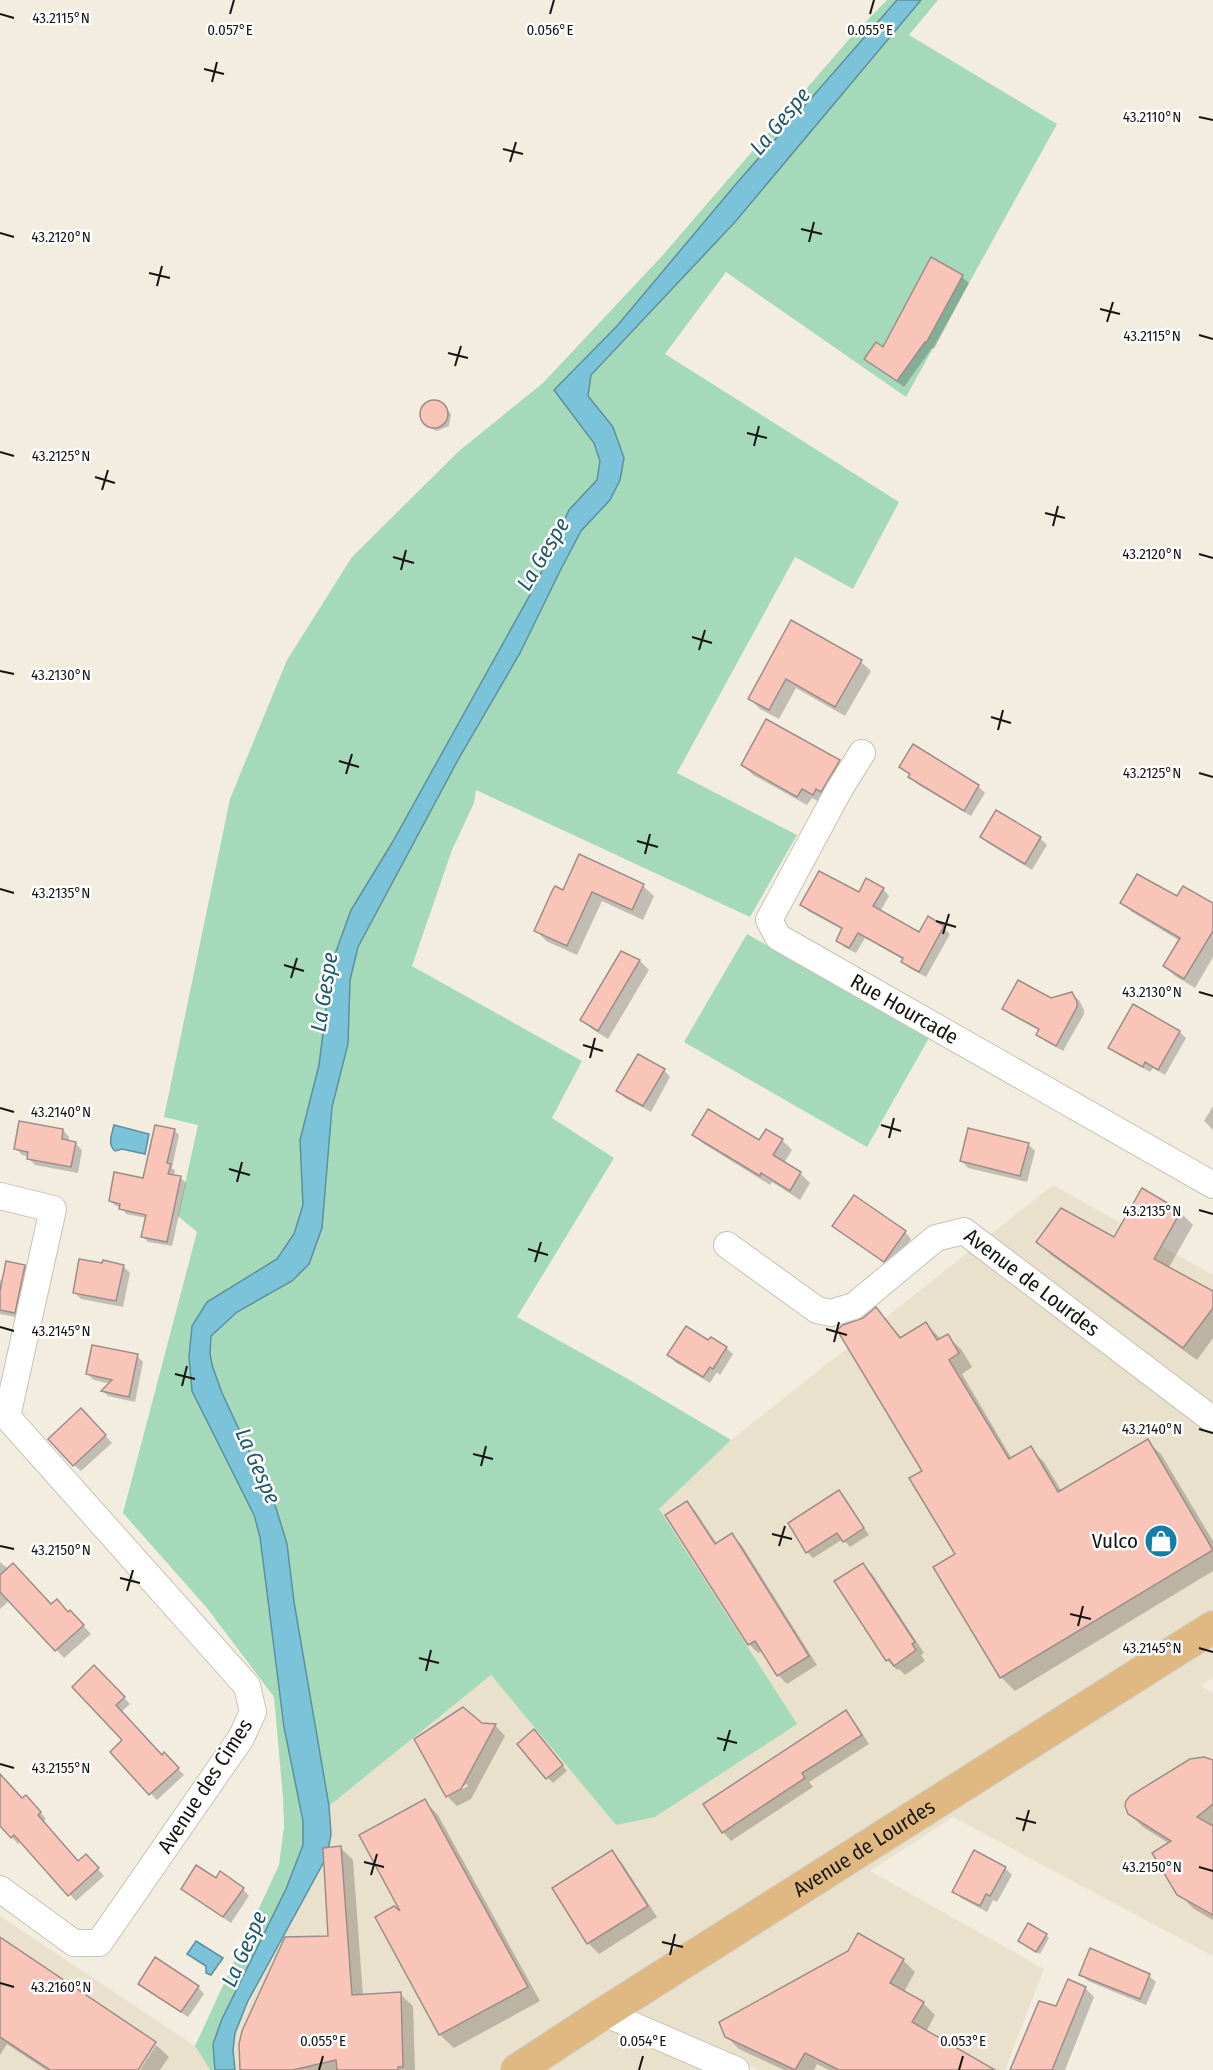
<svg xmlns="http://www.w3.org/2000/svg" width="1213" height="2070" font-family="'Fira Sans Condensed',sans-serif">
<rect width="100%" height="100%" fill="#f3eddf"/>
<g fill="#eae1cc">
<path d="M1053 1185 1213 1275V1677L1201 1686 1213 1693V1956L953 1817 870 1871 1044 1969 1005 2070H758L734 2058 730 2070H235L233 2050 235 2033 331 1834 329 1806 491 1675 616 1825 796 1724 658 1508 731 1440Z"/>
<path d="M0 1916 195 2046 210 2070H0Z"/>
</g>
<g fill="#a4d9ba">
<path d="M887 0H897L736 184 617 326 554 390 594 443 600 461 597 481 569 510 536 584 392 843 351 910 334 957 328 994 319 1065 300 1140 303 1205 294 1235 277 1259 207 1302 192 1326 260 1537 284 1727 303 1821V1845L286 1889 213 2044 215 2070H210L195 2046 279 1865 284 1827 283 1797 274 1697 207 1608 123 1513 197 1232 178 1216 198 1125 164 1117 230 799 287 660 352 557 459 451 543 383 662 256 851 37Z"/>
<path d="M921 0H938L909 35 1057 124 906 397 726 272 665 354 899 502 853 589 795 557 677 773 797 835 750 917 476 790 474 803 452 850 412 966 582 1061 552 1118 614 1158 517 1317 628 1379 731 1440 659 1509 797 1724 655 1817 616 1825 491 1675 329 1806 294 1602 287 1544 276 1508 222 1393 212 1365 210 1353 211 1336 237 1312 292 1281 322 1228 332 1107 348 1044 350 980 358 947 459 758 520 653 561 569 581 531 610 500 613 427 588 396 591 375 735 222Z"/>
<path d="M747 934 929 1038 867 1147 684 1042Z"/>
</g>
<g fill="#7bc3d9" stroke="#5d8f9d" stroke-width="1.5">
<path d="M897 0H921L735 222 591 375 588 396 613 427 624 458 620 480 610 500 581 531 561 569 520 653 459 758 358 947 350 980 348 1044 332 1107 322 1228 309 1264 292 1281 237 1312 211 1336 210 1353 212 1365 222 1393 276 1508 287 1544 294 1602 329 1806 331 1834 327 1856 248 2001 235 2033 233 2050 235 2070H215L213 2044 222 2019 286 1889 303 1845V1821L284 1727 260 1537 254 1515 192 1391 189 1357 192 1326 207 1302 277 1259 294 1234 303 1205 300 1140 319 1065 328 994 334 957 351 910 392 843 536 584 569 510 597 480 600 461 594 443 554 390 617 326 736 184Z"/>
<path d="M114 1125 149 1134 145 1154 122 1149 115 1151C107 1144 112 1134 114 1125Z"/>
<path d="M196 1941 223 1958 211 1975 206 1973V1966L187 1954Z"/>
</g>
<g fill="#0003">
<path d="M962 277 969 283 934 349 932 348 904 387 866 359 884 349Z"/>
<path d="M432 401 443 405 451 414 449 426 437 431 432 429 423 421 421 415 426 404Z"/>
<path d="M792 622 861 662 871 671 845 716 796 688 779 719 760 709 750 699Z"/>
<path d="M913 747 978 786 985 793 971 816 917 784 910 777 911 775 901 767Z"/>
<path d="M839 762 848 771 823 804 812 798 807 805 753 775 743 765Z"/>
<path d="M996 812 1040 838 1047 845 1032 870 988 843 981 837Z"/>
<path d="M580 856 643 886 654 896 643 920 602 901 577 955 546 941 536 930 564 892Z"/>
<path d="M883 889 889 896 880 912 919 934 943 927 950 934 926 977 909 968 903 962 904 960 865 938 856 953 844 947 838 940 843 930 808 911 802 904Z"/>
<path d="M1177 898 1213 905V957L1195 988 1175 976 1165 966 1180 941 1132 912 1122 903Z"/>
<path d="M622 953 640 961 649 970 608 1039 592 1029 582 1020Z"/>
<path d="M1072 994 1079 1000 1084 1010V1014L1063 1051 1045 1041 1038 1034 1040 1031 1011 1015 1004 1009Z"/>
<path d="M1180 1032 1186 1038 1165 1075 1153 1068 1150 1072 1117 1054 1110 1048Z"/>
<path d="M664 1070 670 1077 651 1112 625 1098 618 1091Z"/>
<path d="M1213 1106V1130L1204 1121Z"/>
<path d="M63 1130 69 1137V1142L75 1143 82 1150 78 1173 35 1165 28 1158 29 1157 22 1155 16 1148Z"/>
<path d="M174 1130 179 1135 172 1168 175 1171 174 1176 181 1178 186 1183 172 1246 148 1242 143 1237 147 1218 126 1214 121 1207 116 1206 110 1201 144 1180Z"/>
<path d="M694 1135 760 1142 782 1140 792 1150 784 1163 800 1173 810 1183 800 1200 772 1182 770 1185 704 1144Z"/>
<path d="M1028 1144 1035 1151 1027 1182 968 1168 961 1161Z"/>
<path d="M1142 1190 1180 1212 1193 1225 1168 1269 1213 1293V1338L1197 1360 1051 1255 1038 1242 1114 1239Z"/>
<path d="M834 1226 905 1232 911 1239 891 1268Z"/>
<path d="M25 1266 31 1272 21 1318 0 1314V1280L3 1281Z"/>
<path d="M123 1266 130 1273 123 1307 81 1299 74 1292Z"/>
<path d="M876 1309 902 1338 926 1324 941 1339 947 1336 961 1349 972 1367 962 1374 1012 1459 1030 1448 1044 1462 1062 1492 1147 1441 1161 1454 1213 1541V1571L1015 1691 1001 1677 957 1554 864 1319Z"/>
<path d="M709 1342 726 1348 733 1354 720 1375 717 1372 710 1383 675 1362 669 1355Z"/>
<path d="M137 1356 143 1362 135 1402 108 1396 103 1391 111 1384 94 1380 87 1374Z"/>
<path d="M81 1410 112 1443 81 1471 74 1465Z"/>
<path d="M839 1492 845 1498 869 1535 850 1547 843 1539 813 1558 807 1552Z"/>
<path d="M687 1503 696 1512 717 1544 732 1535 741 1544 817 1665 787 1684 778 1675 763 1650 758 1653 749 1644Z"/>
<path d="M0 1562 52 1606 78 1620 91 1634 64 1658 10 1600 0 1609Z"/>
<path d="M863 1565 873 1575 924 1653 921 1655 925 1661 905 1675 899 1669 897 1670 887 1660 837 1582Z"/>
<path d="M94 1667 130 1704 121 1712 162 1756 164 1754 184 1775 157 1800 112 1752 124 1740Z"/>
<path d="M846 1712 854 1721 869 1744 809 1782 813 1787 731 1841 723 1832Z"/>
<path d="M482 1725H495L505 1736 471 1799 457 1806 448 1797 468 1786 467 1784 448 1794V1797L447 1796Z"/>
<path d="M540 1737 567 1771 553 1783 548 1778Z"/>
<path d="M1213 1761V1920L1194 1909 1180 1895 1170 1844 1143 1827 1129 1813Z"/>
<path d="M0 1788 33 1803 46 1819 43 1822 79 1863 92 1862 104 1876 76 1901 21 1841 18 1844 0 1824Z"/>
<path d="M425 1801 438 1815 540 2001 454 2048 440 2035 377 1918 405 1916Z"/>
<path d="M341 1848 353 1860 363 1996 400 1994 413 2006 415 2070H242L330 1937Z"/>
<path d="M612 1852 622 1863 657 1917 599 1954 589 1944 554 1889Z"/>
<path d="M1005 1868 1012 1875 997 1902 993 1900 987 1912 961 1898 954 1891Z"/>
<path d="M216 1880 243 1889 249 1896 231 1923 190 1895 183 1889Z"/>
<path d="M1046 1935 1049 1938 1040 1954 1023 1944Z"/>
<path d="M9 1945 156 2044H153L136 2070H46L7 2044 0 2055V1960Z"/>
<path d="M903 1960 915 1972 904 1992 923 2003 935 2015 926 2032 992 2070H829L817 2064 814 2070H784L739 2049 726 2036Z"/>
<path d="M1081 1974 1149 1976 1156 1982 1146 2005 1088 1981Z"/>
<path d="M140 1983 198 1987 204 1994 188 2017 146 1990Z"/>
<path d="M1085 1988 1094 1997 1065 2070H1012L1057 2008Z"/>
<path d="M156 2045 169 2057 160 2070H140Z"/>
</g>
<g fill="#fac5b9" stroke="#9d8d8a" stroke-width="1.5">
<path d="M931 257 963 275 926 343 925 342 897 381 864 359 876 342 883 347Z"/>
<circle cx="434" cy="414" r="14"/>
<path d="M791 620 862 660 835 707 786 679 769 710 748 699Z"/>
<path d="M766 719 840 760 821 792 816 789 813 795 802 789 797 797 741 765Z"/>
<path d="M913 744 979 785 964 811 908 777 910 774 899 767Z"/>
<path d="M996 810 1041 837 1025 864 980 837Z"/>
<path d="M579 854 644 884 632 910 592 892 567 946 534 931 553 889 555 886 563 890Z"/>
<path d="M819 871 859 892 866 878 884 888 873 906 919 932 928 916 944 926 919 972 901 962 903 958 858 933 849 948 836 941 842 928 800 905Z"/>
<path d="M1137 874 1177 896 1183 886 1213 903V931L1184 979 1163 966 1180 938 1120 903Z"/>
<path d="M621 951 640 960 598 1031 580 1020Z"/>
<path d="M1018 980 1051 998 1072 992 1077 1002V1007L1056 1046 1036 1035 1039 1029 1002 1009Z"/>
<path d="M1133 1004 1180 1031 1158 1070 1145 1062 1143 1067 1108 1048Z"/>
<path d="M638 1054 665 1069 643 1106 616 1091Z"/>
<path d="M708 1109 759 1140 766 1129 783 1139 773 1155 801 1172 790 1191 761 1173 760 1176 692 1135Z"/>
<path d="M19 1121 63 1129 62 1139 76 1142 71 1167 27 1159 28 1152 14 1149Z"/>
<path d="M155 1125 175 1129 167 1163 171 1164 168 1174 181 1176 167 1242 141 1237 146 1215 119 1209 120 1204 109 1201 114 1172 143 1178Z"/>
<path d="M968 1128 1029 1143 1020 1176 960 1161Z"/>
<path d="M1142 1188 1181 1211 1154 1259 1213 1291V1308L1183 1348 1036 1242 1061 1208 1114 1237Z"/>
<path d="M854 1195 906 1231 884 1262 832 1226Z"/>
<path d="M79 1259 102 1263 103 1260 124 1265 116 1301 73 1293Z"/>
<path d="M6 1261 25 1265 15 1313 0 1310V1291Z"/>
<path d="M876 1307 900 1338 926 1322 937 1340 948 1334 959 1353 949 1360 1009 1459 1031 1446 1058 1492 1148 1439 1213 1550 1000 1678 933 1567 955 1554 909 1478 922 1471 837 1330 843 1325 863 1318Z"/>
<path d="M686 1326 708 1340 711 1337 727 1347 713 1369 710 1367 703 1377 667 1355Z"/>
<path d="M92 1345 138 1354 129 1397 101 1391 112 1380 86 1374Z"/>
<path d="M81 1408 106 1435 73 1466 48 1439Z"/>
<path d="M839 1490 864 1528 843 1542 837 1533 806 1553 788 1523Z"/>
<path d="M687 1501 715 1544 732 1533 809 1656 777 1676 755 1641 748 1645 665 1515Z"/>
<path d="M13 1563 51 1604 57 1599 68 1612 70 1610 84 1625 55 1651 0 1592V1575Z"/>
<path d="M863 1563 915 1642 912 1644 916 1650 894 1666 889 1659 886 1661 834 1581Z"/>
<path d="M94 1665 125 1697 116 1705 162 1755 164 1752 179 1768 149 1795 110 1752 122 1740 72 1687Z"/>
<path d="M463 1707 482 1723 496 1724 461 1789 446 1797 414 1739Z"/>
<path d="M846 1710 862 1735 802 1773 805 1778 722 1833 703 1804Z"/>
<path d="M534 1729 563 1765 546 1779 517 1744Z"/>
<path d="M1204 1757 1213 1760V1804L1197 1817 1213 1826V1915L1177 1895 1152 1853 1171 1841 1128 1814 1125 1806 1126 1801 1130 1796 1190 1759Z"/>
<path d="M0 1774 22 1798 26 1795 41 1812 38 1815 78 1861 86 1854 99 1868 68 1896 14 1835 11 1838 0 1826Z"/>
<path d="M425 1799 528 1987 439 2035 375 1917 394 1906 400 1911 359 1835Z"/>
<path d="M341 1846 352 1995 401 1992 403 2067H398V2070H337L336 2060 293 2070H240L239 2044 242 2031 285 1937 328 1936 323 1848Z"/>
<path d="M612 1850 648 1906 587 1944 552 1888Z"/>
<path d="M974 1850 1006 1867 990 1896 986 1894 980 1906 952 1892Z"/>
<path d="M196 1865 216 1878 220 1871 244 1888 223 1917 181 1889Z"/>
<path d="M1028 1923 1047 1934 1036 1952 1018 1941Z"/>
<path d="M858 1933 904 1959 890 1983 924 2002 912 2022 995 2070H839L805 2053 795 2070 725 2037 719 2022 848 1951Z"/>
<path d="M0 1937 156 2042 138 2070H50L0 2037Z"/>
<path d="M1090 1948 1150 1974 1140 1999 1079 1975Z"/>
<path d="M155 1957 199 1986 181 2012 138 1984Z"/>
<path d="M1068 1979 1086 1987 1052 2070H1010L1039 2001 1056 2006Z"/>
</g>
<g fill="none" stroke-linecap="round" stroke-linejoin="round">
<defs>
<g id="minor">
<path id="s1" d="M862 753 839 790 769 920 778 937 1213 1185"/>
<path d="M0 1196 53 1209 7 1417"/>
<path id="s2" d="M727 1245 817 1310 831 1313 854 1306 936 1238 964 1231 1213 1420"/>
<path d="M0 1409 247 1686 253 1712 241 1738 99 1943H74L0 1889"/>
<path d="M604 2013 736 2070"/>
</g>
<g id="major">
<path id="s3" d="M517 2070 604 2013 1213 1627"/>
</g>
</defs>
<use href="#minor" stroke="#c8c2b4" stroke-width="28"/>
<use href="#major" stroke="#d1d0cf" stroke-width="34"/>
<use href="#minor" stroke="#fff" stroke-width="26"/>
<use href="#major" stroke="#e0b882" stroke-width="32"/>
</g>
<path fill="none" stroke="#171511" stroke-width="2" d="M0 14 14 18M230 14 234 0M550 14 554 0M870 14 874 0M204 69 224 74M212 82 217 62M1199 117 1213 120M503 149 523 154M510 162 516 142M801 229 822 234M0 233 14 237M809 242 814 222M149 273 170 278M157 286 162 266M1100 309 1120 314M1107 322 1113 302M1199 335 1213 339M448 353 468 358M455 366 461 346M747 433 767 438M754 446 759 426M0 452 14 456M95 477 115 483M102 490 108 470M1045 513 1065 518M1053 526 1058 506M1199 554 1213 558M393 557 414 563M401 570 406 550M692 637 712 643M699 650 705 630M0 671 14 674M991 717 1011 723M998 730 1003 710M339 761 359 767M1199 773 1213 777M346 774 352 754M637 841 658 847M645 854 650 834M0 889 14 893M936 921 956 927M943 934 949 914M284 965 304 971M291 978 297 958M1199 992 1213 996M583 1045 603 1051M590 1058 595 1038M0 1108 14 1112M881 1125 901 1131M889 1138 894 1118M229 1169 250 1175M237 1182 242 1162M1199 1210 1213 1214M528 1249 548 1255M535 1262 541 1242M0 1327 14 1331M826 1329 847 1335M834 1342 839 1322M175 1374 195 1379M182 1386 187 1366M1199 1429 1213 1433M473 1454 493 1459M481 1466 486 1446M772 1534 792 1539M0 1546 14 1549M779 1546 785 1526M120 1578 140 1583M127 1591 133 1570M1070 1614 1091 1619M1078 1626 1083 1606M1199 1648 1213 1652M419 1658 439 1663M426 1671 431 1650M717 1738 737 1743M724 1751 730 1730M0 1764 14 1768M1016 1818 1036 1823M1023 1831 1029 1810M364 1862 384 1867M1199 1867 1213 1871M371 1875 377 1854M662 1942 683 1947M670 1955 675 1934M0 1983 14 1987M319 2070 323 2056M639 2070 643 2056M959 2070 963 2056"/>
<defs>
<symbol id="shop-disc" viewBox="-11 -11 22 22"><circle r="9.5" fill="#127fa8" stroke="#fff"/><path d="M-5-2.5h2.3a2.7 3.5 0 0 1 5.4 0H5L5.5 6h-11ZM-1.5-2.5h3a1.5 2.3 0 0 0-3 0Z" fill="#fff"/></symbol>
</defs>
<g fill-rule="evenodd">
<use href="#shop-disc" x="1142" y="1522" width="38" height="38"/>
</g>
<g text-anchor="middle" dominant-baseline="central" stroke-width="5" stroke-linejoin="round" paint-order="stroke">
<g font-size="21" fill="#171511" stroke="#fff">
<text stroke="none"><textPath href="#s1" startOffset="356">Rue Hourcade</textPath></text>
<text stroke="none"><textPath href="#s2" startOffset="370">Avenue de Lourdes</textPath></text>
<text transform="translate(205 1786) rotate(-57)">Avenue des Cimes</text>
<text stroke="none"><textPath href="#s3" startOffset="412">Avenue de Lourdes</textPath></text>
</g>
<g font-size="21" fill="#171511" stroke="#fff" text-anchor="end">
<text x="1138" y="1541">Vulco</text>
</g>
<g font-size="22" font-style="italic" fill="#215b6b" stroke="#fff">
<text transform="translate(780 121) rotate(-50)">La Gespe</text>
<text transform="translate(543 554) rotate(-59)">La Gespe</text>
<text transform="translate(324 992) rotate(-81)">La Gespe</text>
<text transform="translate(258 1466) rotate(66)">La Gespe</text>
<text transform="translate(244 1949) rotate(-66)">La Gespe</text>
</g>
</g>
<g font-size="15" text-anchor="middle" fill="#171511" stroke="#fff" stroke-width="5" stroke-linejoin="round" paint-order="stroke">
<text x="61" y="23">43.2115°N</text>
<text x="550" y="35">0.056°E</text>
<text x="870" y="35">0.055°E</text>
<text x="230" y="35">0.057°E</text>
<text x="1152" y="122">43.2110°N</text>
<text x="61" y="242">43.2120°N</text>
<text x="1152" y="341">43.2115°N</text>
<text x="61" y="461">43.2125°N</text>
<text x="1152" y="559">43.2120°N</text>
<text x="61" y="680">43.2130°N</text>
<text x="1152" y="778">43.2125°N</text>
<text x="61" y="898">43.2135°N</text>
<text x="1152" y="997">43.2130°N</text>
<text x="61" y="1117">43.2140°N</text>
<text x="1152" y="1216">43.2135°N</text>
<text x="61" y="1336">43.2145°N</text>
<text x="1152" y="1434">43.2140°N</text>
<text x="61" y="1555">43.2150°N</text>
<text x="1152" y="1653">43.2145°N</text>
<text x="61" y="1773">43.2155°N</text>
<text x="1152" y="1872">43.2150°N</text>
<text x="61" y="1992">43.2160°N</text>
<text x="323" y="2046">0.055°E</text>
<text x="643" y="2046">0.054°E</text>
<text x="963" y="2046">0.053°E</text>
</g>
</svg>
